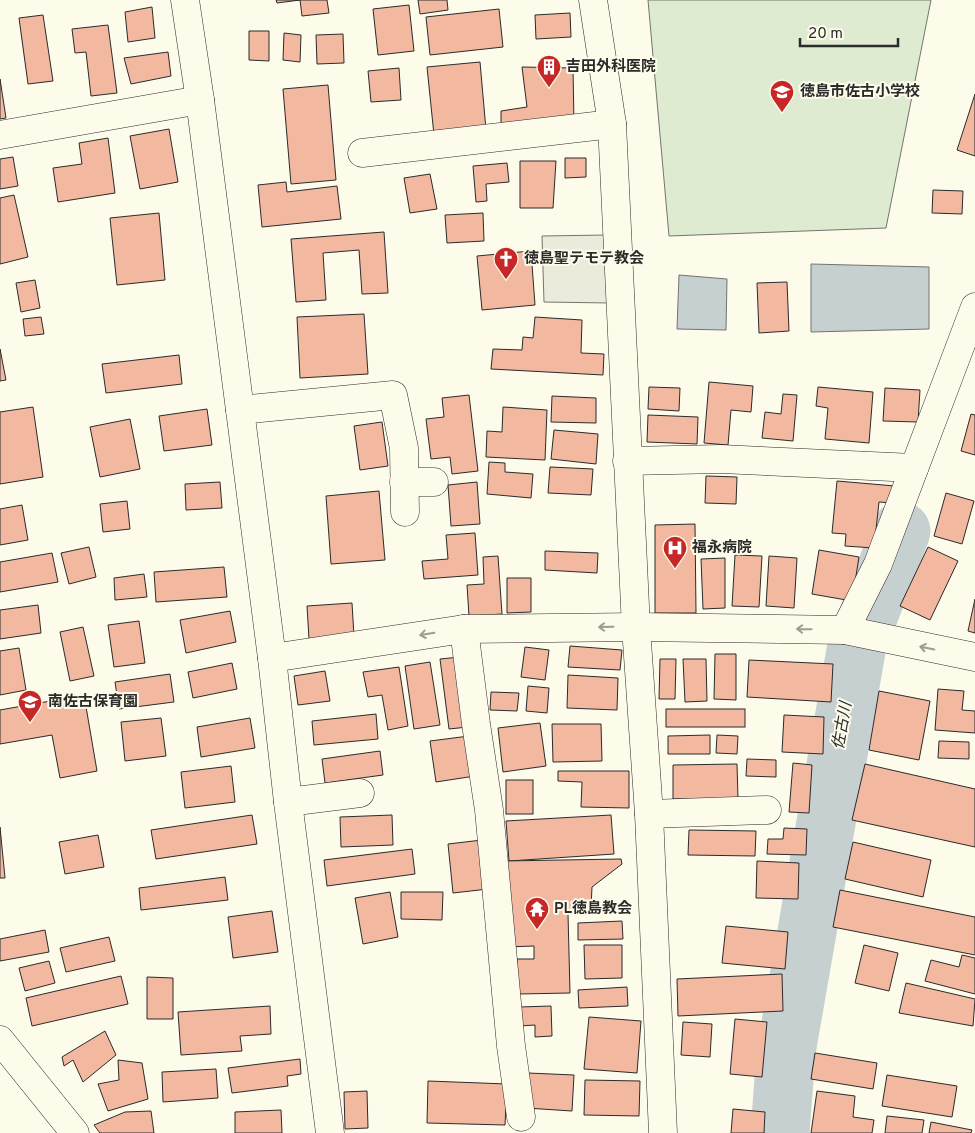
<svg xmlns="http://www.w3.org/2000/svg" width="975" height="1133" font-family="Overpass,'Noto Sans JP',sans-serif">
<rect width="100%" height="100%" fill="#fdfbea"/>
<path fill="#deebd1" stroke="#74746e" d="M648 0H931L886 228 669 236Z"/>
<path fill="#eceadb" stroke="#74746e" d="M606 235 610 303 544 302 542 236Z"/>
<g fill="#c7d0d0" stroke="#74746e">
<path d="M811 264 929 267V329L811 332Z"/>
<path d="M679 275 727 279 726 330 677 329Z"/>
</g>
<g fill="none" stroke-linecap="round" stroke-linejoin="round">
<path stroke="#c7d0d0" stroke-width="59" d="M780 1133 786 1052 857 645 901 531"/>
</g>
<g fill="#f2b8a0" stroke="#2b2b2b">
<path d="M276 0H327L329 13 302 16 300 0 277 3Z"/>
<path d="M418 0H447L448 10 420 14Z"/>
<path d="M409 5 414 51 378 55 373 9Z"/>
<path d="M152 7 155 38 128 42 125 12Z"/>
<path d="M499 9 503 47 430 55 426 17Z"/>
<path d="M570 13 571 37 536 39 535 15Z"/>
<path d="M43 15 53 81 28 84 19 18Z"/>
<path d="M108 25 117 93 91 96 86 52 75 53 72 29Z"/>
<path d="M249 31H269V61L249 60Z"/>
<path d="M284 33 301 35 300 62 283 60Z"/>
<path d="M343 34 344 63 317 64 316 35Z"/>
<path d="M168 52 171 76 131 84 124 58Z"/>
<path d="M480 62 486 130 434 135 427 67Z"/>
<path d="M522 67 573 68 574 125 501 134V111L527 107Z"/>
<path d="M399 68 401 100 371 102 368 71Z"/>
<path d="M0 79 6 118 0 119Z"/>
<path d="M328 85 336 180 291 184 283 89Z"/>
<path d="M975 94V156L957 150Z"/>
<path d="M169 129 178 182 140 189 130 136Z"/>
<path d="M108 138 115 193 58 202 53 168 82 164 79 143Z"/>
<path d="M13 157 18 186 0 189V159Z"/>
<path d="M565 158H586V177L565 178Z"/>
<path d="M520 161H556L553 208H520Z"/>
<path d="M507 163 509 182 486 184 487 201 476 202 473 166Z"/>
<path d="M430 174 437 209 410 213 404 178Z"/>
<path d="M286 182 287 192 337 186 341 219 262 227 258 185Z"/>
<path d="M933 190 963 191 962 214 932 213Z"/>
<path d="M14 195 28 257 0 264V198Z"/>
<path d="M159 213 165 280 117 285 110 218Z"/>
<path d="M483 213 484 241 447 243 445 215Z"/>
<path d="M384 232 388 293 362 294 359 250 323 253 326 300 296 302 291 239Z"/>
<path d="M531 251 535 305 482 310 477 256Z"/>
<path d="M35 280 40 308 21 312 16 283Z"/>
<path d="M787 282 789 331 759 333 757 283Z"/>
<path d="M364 314 368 374 300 378 297 317Z"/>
<path d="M41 317 44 334 25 336 23 319Z"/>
<path d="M535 317 582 320 581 353 604 354 603 375 491 369 493 349 522 350 523 337 533 338Z"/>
<path d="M0 349 6 380 0 381Z"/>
<path d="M179 355 182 384 106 393 102 364Z"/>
<path d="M709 382 753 386 751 412 731 410 728 445 704 443Z"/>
<path d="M649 387 680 388 679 411 648 409Z"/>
<path d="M818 387 873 392 869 443 825 439 828 408 816 406Z"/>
<path d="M885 388 920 390 918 422 883 421Z"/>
<path d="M783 394 797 395 793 441 762 438 765 412 781 414Z"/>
<path d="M469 395 478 471 452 474 450 457 431 459 426 419 444 417 442 398Z"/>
<path d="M552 396 596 398V423L551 422Z"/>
<path d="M33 407 43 477 0 484V412Z"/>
<path d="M503 407 547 410 545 460 486 457 487 431 502 432Z"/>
<path d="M207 409 212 445 164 451 159 416Z"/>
<path d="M971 414 975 415V455L961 451Z"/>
<path d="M648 415 698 417 697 444 647 442Z"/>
<path d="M130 419 140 469 100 477 90 427Z"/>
<path d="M382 422 388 466 360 470 354 426Z"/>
<path d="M554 430 598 434 596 464 551 459Z"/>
<path d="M489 462 505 463V472L533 474 531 498 487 494Z"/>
<path d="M550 467 593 469 591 495 548 493Z"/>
<path d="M706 476 737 477 736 504 705 503Z"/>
<path d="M837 481 895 486 893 503 879 502 874 548 845 546 846 534 832 533Z"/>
<path d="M220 482 222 508 186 510 185 484Z"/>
<path d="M477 482 480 524 451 526 448 485Z"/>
<path d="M379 491 385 560 331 564 326 496Z"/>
<path d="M946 493 974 501 962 544 934 536Z"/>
<path d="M127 501 130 529 103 532 100 504Z"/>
<path d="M22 505 28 540 0 545V509Z"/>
<path d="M695 524 696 613H655V525Z"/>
<path d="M475 533 478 575 424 579 422 561 448 559 446 535Z"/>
<path d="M89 547 96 577 69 584 61 553Z"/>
<path d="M928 547 958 561 930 620 900 606Z"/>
<path d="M819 550 859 557 852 601 812 594Z"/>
<path d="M545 551 598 553 597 573 545 570Z"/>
<path d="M52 553 58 582 0 592V562Z"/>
<path d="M735 555 762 556 759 607 732 606Z"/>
<path d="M498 556 502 614 469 616 467 585 484 584 483 557Z"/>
<path d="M769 556 797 558 794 608 766 606Z"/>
<path d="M725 558V608L703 609 701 559Z"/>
<path d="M224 567 227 597 156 602 154 572Z"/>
<path d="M144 574 147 597 115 600 114 578Z"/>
<path d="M507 578H531V612L507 613Z"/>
<path d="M975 599V633L968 631Z"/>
<path d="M352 603 354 636 309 639 307 606Z"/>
<path d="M38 605 41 633 0 639V610Z"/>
<path d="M230 611 236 642 186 653 180 620Z"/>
<path d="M139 621 145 663 114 667 108 625Z"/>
<path d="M83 627 94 676 70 681 60 632Z"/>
<path d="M570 646 622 650 620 670 568 667Z"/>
<path d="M525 647 549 650 545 680 521 677Z"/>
<path d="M19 648 26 690 0 695V651Z"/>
<path d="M715 654H736V700L714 699Z"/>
<path d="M460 657 468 727 449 729 440 659Z"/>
<path d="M660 659H676L675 699H659Z"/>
<path d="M683 659H706L707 701 685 702Z"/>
<path d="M749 660 833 664 831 702 747 697Z"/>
<path d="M430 662 440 725 414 729 405 666Z"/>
<path d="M232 663 237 689 193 698 188 672Z"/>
<path d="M399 667 408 726 388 730 382 695 368 697 363 672Z"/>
<path d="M325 671 330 701 298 705 294 676Z"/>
<path d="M170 674 174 702 119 709 115 682Z"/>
<path d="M568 675 618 678 617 710 567 708Z"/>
<path d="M528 686 549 688 547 713 526 711Z"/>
<path d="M938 689 964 691 962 710 975 711V733L935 730Z"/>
<path d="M879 691 930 701 919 760 869 750Z"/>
<path d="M491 692 519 693 517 711 490 710Z"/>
<path d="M84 695 97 771 60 778 52 735 0 744V710Z"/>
<rect x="666" y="709" width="79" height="18"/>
<path d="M376 714 378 739 314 745 312 721Z"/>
<path d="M784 715 824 717 823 754 782 752Z"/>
<path d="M161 718 166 756 125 761 121 722Z"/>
<path d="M250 718 255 748 201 757 197 727Z"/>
<path d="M540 723 546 766 503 772 498 728Z"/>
<path d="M552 724H601L602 761 553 762Z"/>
<path d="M710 735V754H668V736Z"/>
<path d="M717 735 738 736 737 754 716 753Z"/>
<path d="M469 736 475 776 436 782 430 741Z"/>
<path d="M939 741 969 742V759L938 758Z"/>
<path d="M380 751 383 775 325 783 322 759Z"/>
<path d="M747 759 776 760V777L746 776Z"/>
<path d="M793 763 812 765 809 813 789 812Z"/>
<path d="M737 764 738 799H673V765Z"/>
<path d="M865 764 975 789V847L852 820Z"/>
<path d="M231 766 235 802 185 808 181 772Z"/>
<path d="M558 771H629V808L581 807 582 782 558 781Z"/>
<rect x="506" y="780" width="27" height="34"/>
<path d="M252 815 257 844 156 859 151 830Z"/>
<path d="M392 815 393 845 341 847 340 817Z"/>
<path d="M611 815 614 854 509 861 506 821Z"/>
<path d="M0 827 5 878H0Z"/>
<path d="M784 828 807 829 806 855 767 854 768 839H783Z"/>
<path d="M689 830 756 831 755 856 688 855Z"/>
<path d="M98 835 104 867 65 874 59 842Z"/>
<path d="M482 840 488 889 453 893 448 844Z"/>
<path d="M853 842 931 860 923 897 845 879Z"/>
<path d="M412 849 415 874 327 886 324 860Z"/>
<path d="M621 859 622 864 592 887 591 908 577 914H568L570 993 518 994 517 959H534V946L506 947 504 861Z"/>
<path d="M757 861 799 863 798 899 756 898Z"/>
<path d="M225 877 228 900 141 910 139 888Z"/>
<path d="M840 890 975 917V955L833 927Z"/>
<path d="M390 892 398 937 363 944 355 898Z"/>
<path d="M401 892H443L442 920 401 919Z"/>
<path d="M272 911 278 952 233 958 228 917Z"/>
<path d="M622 921 623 939 578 940V923Z"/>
<path d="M726 926 788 932 785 969 722 963Z"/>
<path d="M45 930 49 952 0 961V939Z"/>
<path d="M109 937 115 961 66 972 60 948Z"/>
<path d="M584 945H622V978L585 979Z"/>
<path d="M864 945 898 953 889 991 855 983Z"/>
<path d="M962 955 975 958V994L925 981 931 960 959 967Z"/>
<path d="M49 961 55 983 25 991 19 968Z"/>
<path d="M782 974 783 1011 678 1016 677 979Z"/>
<path d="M121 976 128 1004 32 1026 26 998Z"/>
<path d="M147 977 173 978V1019H147Z"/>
<path d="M906 983 975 999 973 1026 899 1013Z"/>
<path d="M627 987 628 1006 579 1008 578 990Z"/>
<path d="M270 1006 271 1034 240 1036 242 1051 181 1055 178 1012Z"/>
<path d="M551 1006 552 1036 535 1037V1025L519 1026V1007Z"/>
<path d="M589 1017 641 1021 637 1073 584 1069Z"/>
<path d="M735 1019 767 1022 762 1077 730 1074Z"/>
<path d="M683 1022 712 1024 710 1057 681 1055Z"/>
<path d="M105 1031 116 1055 83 1082 73 1060 64 1066 62 1057Z"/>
<path d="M815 1053 877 1063 873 1089 811 1079Z"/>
<path d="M300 1059 301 1074 287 1076 288 1086 232 1093 228 1068Z"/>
<path d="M118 1060 142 1063 148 1099 108 1111 98 1084 119 1080Z"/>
<path d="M216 1069 218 1098 163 1102 162 1072Z"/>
<path d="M528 1073 574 1075 572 1111 526 1108Z"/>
<path d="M887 1075 957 1086 952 1117 882 1106Z"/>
<path d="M585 1080 640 1081 639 1116 584 1115Z"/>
<path d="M428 1081 507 1084 505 1125 427 1123Z"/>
<path d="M367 1091 368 1128 345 1129 344 1092Z"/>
<path d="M817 1091 855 1096 853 1117 874 1120 872 1133H811Z"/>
<path d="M733 1109 765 1112 764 1133H731Z"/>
<path d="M281 1110 282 1133H235V1112Z"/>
<path d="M151 1111 154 1133H100L94 1125 125 1112Z"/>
<path d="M887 1116 924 1120 922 1133H885Z"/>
<path d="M931 1122 972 1130 971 1133H929Z"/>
</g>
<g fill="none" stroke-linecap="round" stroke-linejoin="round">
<defs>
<g id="minor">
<path d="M185 0 200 100 272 658 288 802 330 1133"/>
<path d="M593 0 612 124 636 627 649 814 663 1133"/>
<path d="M0 135 200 100"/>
<path d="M362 153 612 124"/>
<path d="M240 410 393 395 404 448 405 512"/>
<path d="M627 461 721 459 914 468"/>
<path d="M404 482H434"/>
<path d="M464 629 476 724 489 810 511 1046 521 1117"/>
<path d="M845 630 878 564 975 307"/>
<path d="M272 658 464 629 636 627 845 630 975 657"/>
<path d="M288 802 360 793"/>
<path d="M649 814 767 810"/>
<path d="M0 1040 75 1133"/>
</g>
</defs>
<use href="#minor" stroke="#2b2b2b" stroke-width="29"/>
<use href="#minor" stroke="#fdfbea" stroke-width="28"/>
</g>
<defs><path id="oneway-shaft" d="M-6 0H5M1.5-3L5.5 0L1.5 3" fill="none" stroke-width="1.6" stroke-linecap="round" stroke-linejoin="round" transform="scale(1.25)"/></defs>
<g stroke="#9e9d94">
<use href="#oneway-shaft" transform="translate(606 627) rotate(179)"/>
<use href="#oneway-shaft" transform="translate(804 629) rotate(-179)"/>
<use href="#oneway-shaft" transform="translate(427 634) rotate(171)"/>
<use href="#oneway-shaft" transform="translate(927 648) rotate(-168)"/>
</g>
<defs>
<symbol id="building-pin" viewBox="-11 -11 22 30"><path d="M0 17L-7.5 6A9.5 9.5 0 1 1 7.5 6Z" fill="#c62828" stroke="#fdfbea"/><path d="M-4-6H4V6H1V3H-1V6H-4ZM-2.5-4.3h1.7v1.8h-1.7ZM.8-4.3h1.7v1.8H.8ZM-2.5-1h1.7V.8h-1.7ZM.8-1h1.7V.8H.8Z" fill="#fff"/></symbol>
<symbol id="school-pin" viewBox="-11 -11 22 30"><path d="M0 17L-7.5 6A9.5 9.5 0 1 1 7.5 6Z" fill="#c62828" stroke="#fdfbea"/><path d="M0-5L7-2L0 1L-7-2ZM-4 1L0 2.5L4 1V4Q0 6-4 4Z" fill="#fff"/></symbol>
<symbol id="church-pin" viewBox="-11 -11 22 30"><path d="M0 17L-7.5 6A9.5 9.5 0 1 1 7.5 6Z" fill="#c62828" stroke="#fdfbea"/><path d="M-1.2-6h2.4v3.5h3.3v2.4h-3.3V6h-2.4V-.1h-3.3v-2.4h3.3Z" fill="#fff"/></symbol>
<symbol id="hospital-pin" viewBox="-11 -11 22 30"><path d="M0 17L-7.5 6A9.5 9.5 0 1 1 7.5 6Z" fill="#c62828" stroke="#fdfbea"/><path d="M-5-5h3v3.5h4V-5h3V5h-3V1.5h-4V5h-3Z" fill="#fff"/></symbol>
<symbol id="temple-pin" viewBox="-11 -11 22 30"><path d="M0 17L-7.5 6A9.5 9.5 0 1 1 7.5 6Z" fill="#c62828" stroke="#fdfbea"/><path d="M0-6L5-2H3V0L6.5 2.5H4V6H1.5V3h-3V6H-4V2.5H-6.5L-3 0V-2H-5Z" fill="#fff"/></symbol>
</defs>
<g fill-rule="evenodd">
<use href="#building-pin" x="535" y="53" width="28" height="38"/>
<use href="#school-pin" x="768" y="78" width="28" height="38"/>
<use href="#church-pin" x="492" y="245" width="28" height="38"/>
<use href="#hospital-pin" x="661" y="534" width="28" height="38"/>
<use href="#school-pin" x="16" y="688" width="28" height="38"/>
<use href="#temple-pin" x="523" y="895" width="28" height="38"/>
</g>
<g text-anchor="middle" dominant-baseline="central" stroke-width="4" stroke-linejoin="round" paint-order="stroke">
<g font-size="15" font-weight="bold" fill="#2b2b2b" stroke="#fdfbea" text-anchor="start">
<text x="566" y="67">吉田外科医院</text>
<text x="800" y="92">徳島市佐古小学校</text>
<text x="524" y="259">徳島聖テモテ教会</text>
<text x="692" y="548">福永病院</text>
<text x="48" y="702">南佐古保育園</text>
<text x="554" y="909">PL徳島教会</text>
</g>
<g font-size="16" font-style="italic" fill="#2b2b2b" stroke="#fdfbea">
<text transform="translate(843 726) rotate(-80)">佐古川</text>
</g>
</g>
<path d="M800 38v8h98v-8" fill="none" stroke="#2b2b2b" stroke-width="2.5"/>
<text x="808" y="38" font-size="15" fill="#2b2b2b" stroke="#fdfbea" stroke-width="4" paint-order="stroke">20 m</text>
</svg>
